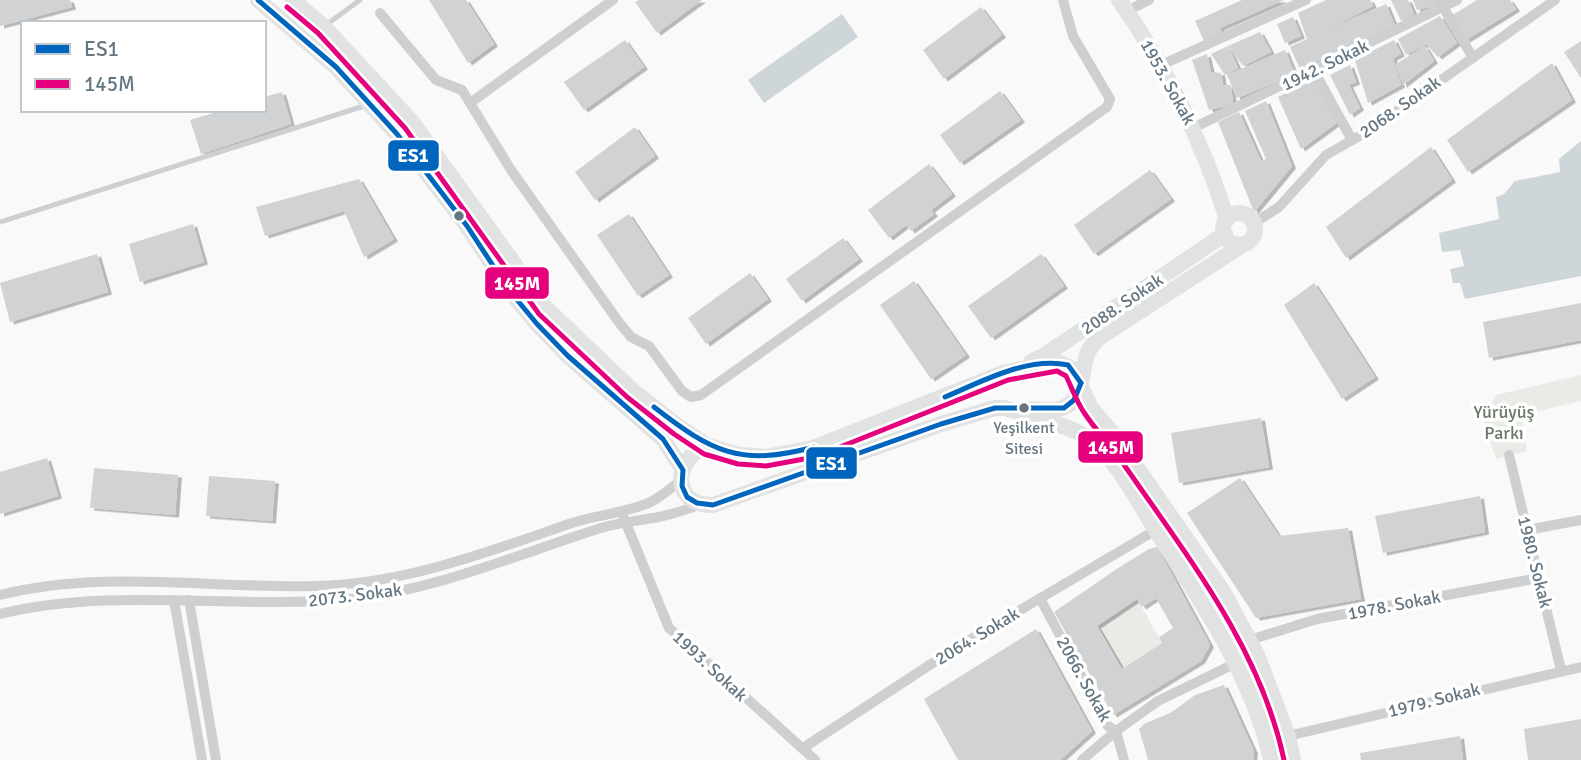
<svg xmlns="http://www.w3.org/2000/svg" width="1581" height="760" font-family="Signika,sans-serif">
<defs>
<filter id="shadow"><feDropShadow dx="4" dy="2.5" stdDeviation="0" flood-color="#0004"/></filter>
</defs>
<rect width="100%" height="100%" fill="#f9f9f9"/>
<g fill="#e8ebe6">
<path d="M1581 375V401L1521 415 1527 451 1496 459 1483 419 1496 395Z"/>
<path d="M1137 599 1162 643 1122 669 1097 626Z"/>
</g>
<g fill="#ced6d9">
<path d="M842 14 858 37 764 103 748 80Z"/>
<path d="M1581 141V276L1465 299 1460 283H1453L1450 269 1464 266 1460 250 1442 252 1439 233 1499 219 1496 197 1504 194 1515 181 1560 172 1559 159Z"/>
</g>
<g fill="#d0d2d3" fill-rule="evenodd" filter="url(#shadow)">
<path d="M0 0H70L72 7 0 26Z"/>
<path d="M429 0H466L494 44 468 63Z"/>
<path d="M639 0H702L657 33 635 2Z"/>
<path d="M1242 0H1284L1220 28 1222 32 1204 41 1195 21Z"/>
<path d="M1326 0H1370L1373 6 1320 33 1386 4 1395 26 1300 69 1290 47 1307 39 1298 13Z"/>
<path d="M1391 0H1408L1414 14 1401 21Z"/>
<path d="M1413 0H1435L1437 5 1417 10Z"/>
<path d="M1477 0H1510L1516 9 1466 40 1451 16Z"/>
<path d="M981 7 1002 35 944 79 923 50Z"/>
<path d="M1440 16 1457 43 1438 57 1426 44 1406 55 1398 39Z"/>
<path d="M1293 17 1301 36 1285 43 1277 24Z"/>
<path d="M1260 32 1271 52 1243 66 1228 46Z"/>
<path d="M625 40 644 67 584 110 564 82Z"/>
<path d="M1394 40 1401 54 1393 58 1401 85 1368 103 1354 57 1368 53Z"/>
<path d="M1581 41V78L1564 52Z"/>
<path d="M1228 46 1238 68 1225 75 1211 54Z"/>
<path d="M1425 46 1434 61 1403 85 1396 64Z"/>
<path d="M1285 50 1295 74 1237 98 1227 75Z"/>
<path d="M1207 54 1211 72 1221 73 1223 85H1231L1233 104 1209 110 1192 60Z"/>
<path d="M1552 63 1572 100 1468 172 1447 140Z"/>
<path d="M1350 65 1356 82 1349 85 1360 108 1350 115 1330 75Z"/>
<path d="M1315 79 1338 122 1301 149 1278 97Z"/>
<path d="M1000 91 1021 120 960 163 940 135Z"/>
<path d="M282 92 291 124 201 154 190 120 223 110H264V97Z"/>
<path d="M1266 101 1292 166 1254 212 1218 122 1239 112 1261 161 1266 159 1245 111Z"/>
<path d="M635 127 655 156 595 200 575 172Z"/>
<path d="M1431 147 1452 180 1346 258 1326 227Z"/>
<path d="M929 164 952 194 931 210 934 214 911 231 906 225 889 238 868 210Z"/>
<path d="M1150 170 1171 199 1094 254 1074 225Z"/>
<path d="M359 179 394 239 364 257 344 211 265 236 256 207Z"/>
<path d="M629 214 669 275 638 296 597 235Z"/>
<path d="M193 224 204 262 140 282 129 244Z"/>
<path d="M843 238 859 259 802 301 786 279Z"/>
<path d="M97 254 108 292 10 322 0 283Z"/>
<path d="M1041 254 1064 286 991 338 968 306Z"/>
<path d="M750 273 768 299 706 344 688 318Z"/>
<path d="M914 281 966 355 931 379 880 305Z"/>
<path d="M1314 283 1375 377 1342 399 1284 305Z"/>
<path d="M1581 303V340L1489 358 1483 322Z"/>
<path d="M1261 418 1269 467 1179 483 1171 433Z"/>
<path d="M47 458 58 496 0 514V472Z"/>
<path d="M94 468 178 475 175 515 90 508Z"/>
<path d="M209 476 275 481 272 521 206 516Z"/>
<path d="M1240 478 1279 536 1348 528 1361 599 1256 618 1187 513Z"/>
<path d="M1480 496 1485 532 1383 553 1375 516Z"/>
<path d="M1157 547 1210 645 1201 661 1113 715 1054 612 1118 568 1149 549ZM1156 598 1173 628 1159 637 1162 643 1122 669 1097 626 1137 599 1142 607Z"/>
<path d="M1036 629 1092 731 1060 760H958L924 699Z"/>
<path d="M1224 685 1254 751 1253 760H1148L1139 729 1144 724 1172 712 1195 695Z"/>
<path d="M1581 719V760H1528L1524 729Z"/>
<path d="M1460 736 1463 760H1361L1360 753Z"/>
</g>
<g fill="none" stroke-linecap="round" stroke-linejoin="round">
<g stroke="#cecfd0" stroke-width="5">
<path d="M326 25 360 0"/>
<path d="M0 222 367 105"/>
</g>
<g stroke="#cecfd0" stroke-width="10">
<path d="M1439 0 1473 58"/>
<path d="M1127 11 1149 0"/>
<path d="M380 13 436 80 462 90 511 170 618 321 631 337 649 346 682 391 691 397 701 395 1107 107 1110 99 1073 36 1063 0"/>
<path d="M1161 65 1306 0"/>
<path d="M1314 71 1352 140"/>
<path d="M470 103 613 0"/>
<path d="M1193 128 1457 0"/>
<path d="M1254 223 1279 207 1326 155 1370 130 1555 0"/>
<path d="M1509 455 1561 670"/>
<path d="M623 516 669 628 815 760"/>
<path d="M1527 530 1581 520"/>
<path d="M0 595C104 569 212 589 317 586 404 584 488 552 569 524 594 515 621 514 646 504 659 499 670 489 681 480"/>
<path d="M1040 598 1108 726 1116 731 1124 760"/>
<path d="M174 600 202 760"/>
<path d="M189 600 216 760"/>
<path d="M0 614C115 586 234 610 350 599 437 590 518 554 601 528 618 523 635 521 653 518 669 516 684 510 699 505"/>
<path d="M1250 640 1317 619 1539 578"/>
<path d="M1288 736 1581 667"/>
<path d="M803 748 954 649 1156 530"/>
<path d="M1082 760 1116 731 1158 701 1236 663"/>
</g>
<g stroke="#e1e2e2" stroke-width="16">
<path d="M258 0 336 67 397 134 467 226 509 290 537 324 568 356 663 439 683 470"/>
<path d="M293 0 324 27 412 122 546 308 632 390 679 427 708 446 740 455 766 457 813 448 1006 372 1058 362 1073 369 1091 408 1117 439 1224 593 1257 655 1288 736 1293 760"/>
<path d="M1119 0C1167 68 1202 141 1227 219"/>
<circle cx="1239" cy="229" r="16"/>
<path d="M1031 362 1045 355 1225 234"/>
<path d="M1023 409C1035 409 1050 412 1062 408 1083 402 1081 372 1087 355 1090 347 1094 342 1100 337L1244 244"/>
<path d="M708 446C673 457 670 506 713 505L941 424 995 408H1005C1026 415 1070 426 1085 436 1117 458 1135 497 1155 529 1201 601 1252 675 1271 760"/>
</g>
<defs>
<g id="bus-1">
<path d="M258 0 336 67 397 134 467 226 509 290 537 324 568 356 663 439 683 470 682 486 687 497 697 503 713 505 941 424 995 408H1064L1074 400 1081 383"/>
<path d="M945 397C981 382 1028 356 1068 365L1081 383"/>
<path d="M654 407C712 452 740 467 814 447"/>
</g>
<path id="bus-2" d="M287 7 318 33 405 128 539 314 627 397 674 434 704 454 738 464 766 466 815 457 1008 380 1057 371 1066 376C1072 388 1077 403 1085 414 1098 433 1114 450 1127 469 1190 560 1261 650 1284 760"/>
</defs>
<use href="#bus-1" stroke="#fff" stroke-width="10"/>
<use href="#bus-2" stroke="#fff" stroke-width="10"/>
<use href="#bus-1" stroke="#0065bd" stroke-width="5"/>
<use href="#bus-2" stroke="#e5007d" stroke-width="5"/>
</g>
<g fill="#657683" stroke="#fff" stroke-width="2.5">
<circle cx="459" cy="216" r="6"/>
<circle cx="1024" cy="408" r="6"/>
</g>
<g text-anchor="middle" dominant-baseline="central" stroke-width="7" stroke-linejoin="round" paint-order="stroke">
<g font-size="16" fill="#657683" stroke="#fff">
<text x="1024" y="428">Yeşilkent<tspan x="1024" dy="21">Sitesi</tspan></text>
</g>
<g font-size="18" fill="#657683" stroke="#fff">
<text transform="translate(1325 65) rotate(-26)">1942. Sokak</text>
<text transform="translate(1168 82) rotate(61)">1953. Sokak</text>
<text transform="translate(1400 107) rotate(-35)">2068. Sokak</text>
<text transform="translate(1122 304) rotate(-34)">2088. Sokak</text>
<text transform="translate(1535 562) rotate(76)">1980. Sokak</text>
<text transform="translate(355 595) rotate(-7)">2073. Sokak</text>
<text transform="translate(1394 605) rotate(-11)">1978. Sokak</text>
<text transform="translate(977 636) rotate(-31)">2064. Sokak</text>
<text transform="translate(710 666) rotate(43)">1993. Sokak</text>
<text transform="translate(1084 679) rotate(61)">2066. Sokak</text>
<text transform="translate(1434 700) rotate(-14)">1979. Sokak</text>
</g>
<g font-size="18" fill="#687a64" stroke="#fff">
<text x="1504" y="412">Yürüyüş<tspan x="1504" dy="21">Parkı</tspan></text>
</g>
</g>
<g stroke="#fff" stroke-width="2.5">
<rect x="387" y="139" width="53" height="33" rx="7" fill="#0065bd"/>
<rect x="484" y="266" width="66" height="34" rx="7" fill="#e5007d"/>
<rect x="1077" y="430" width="67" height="34" rx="7" fill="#e5007d"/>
<rect x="805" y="446" width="53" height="34" rx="7" fill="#0065bd"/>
</g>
<g font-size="19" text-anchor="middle" font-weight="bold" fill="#fff">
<text x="413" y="162">ES1</text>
<text x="517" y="290">145M</text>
<text x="1111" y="454">145M</text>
<text x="831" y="470">ES1</text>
</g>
<rect x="21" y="21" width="245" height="91" fill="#ffffff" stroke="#c1c8cd" stroke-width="2"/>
<rect x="35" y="44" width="35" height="10" fill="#0065bd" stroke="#c1c8cd" stroke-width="2"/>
<text x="84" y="56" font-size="21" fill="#657683">ES1</text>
<rect x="35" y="79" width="35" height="10" fill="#e5007d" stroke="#c1c8cd" stroke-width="2"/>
<text x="84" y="91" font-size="21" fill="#657683">145M</text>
</svg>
